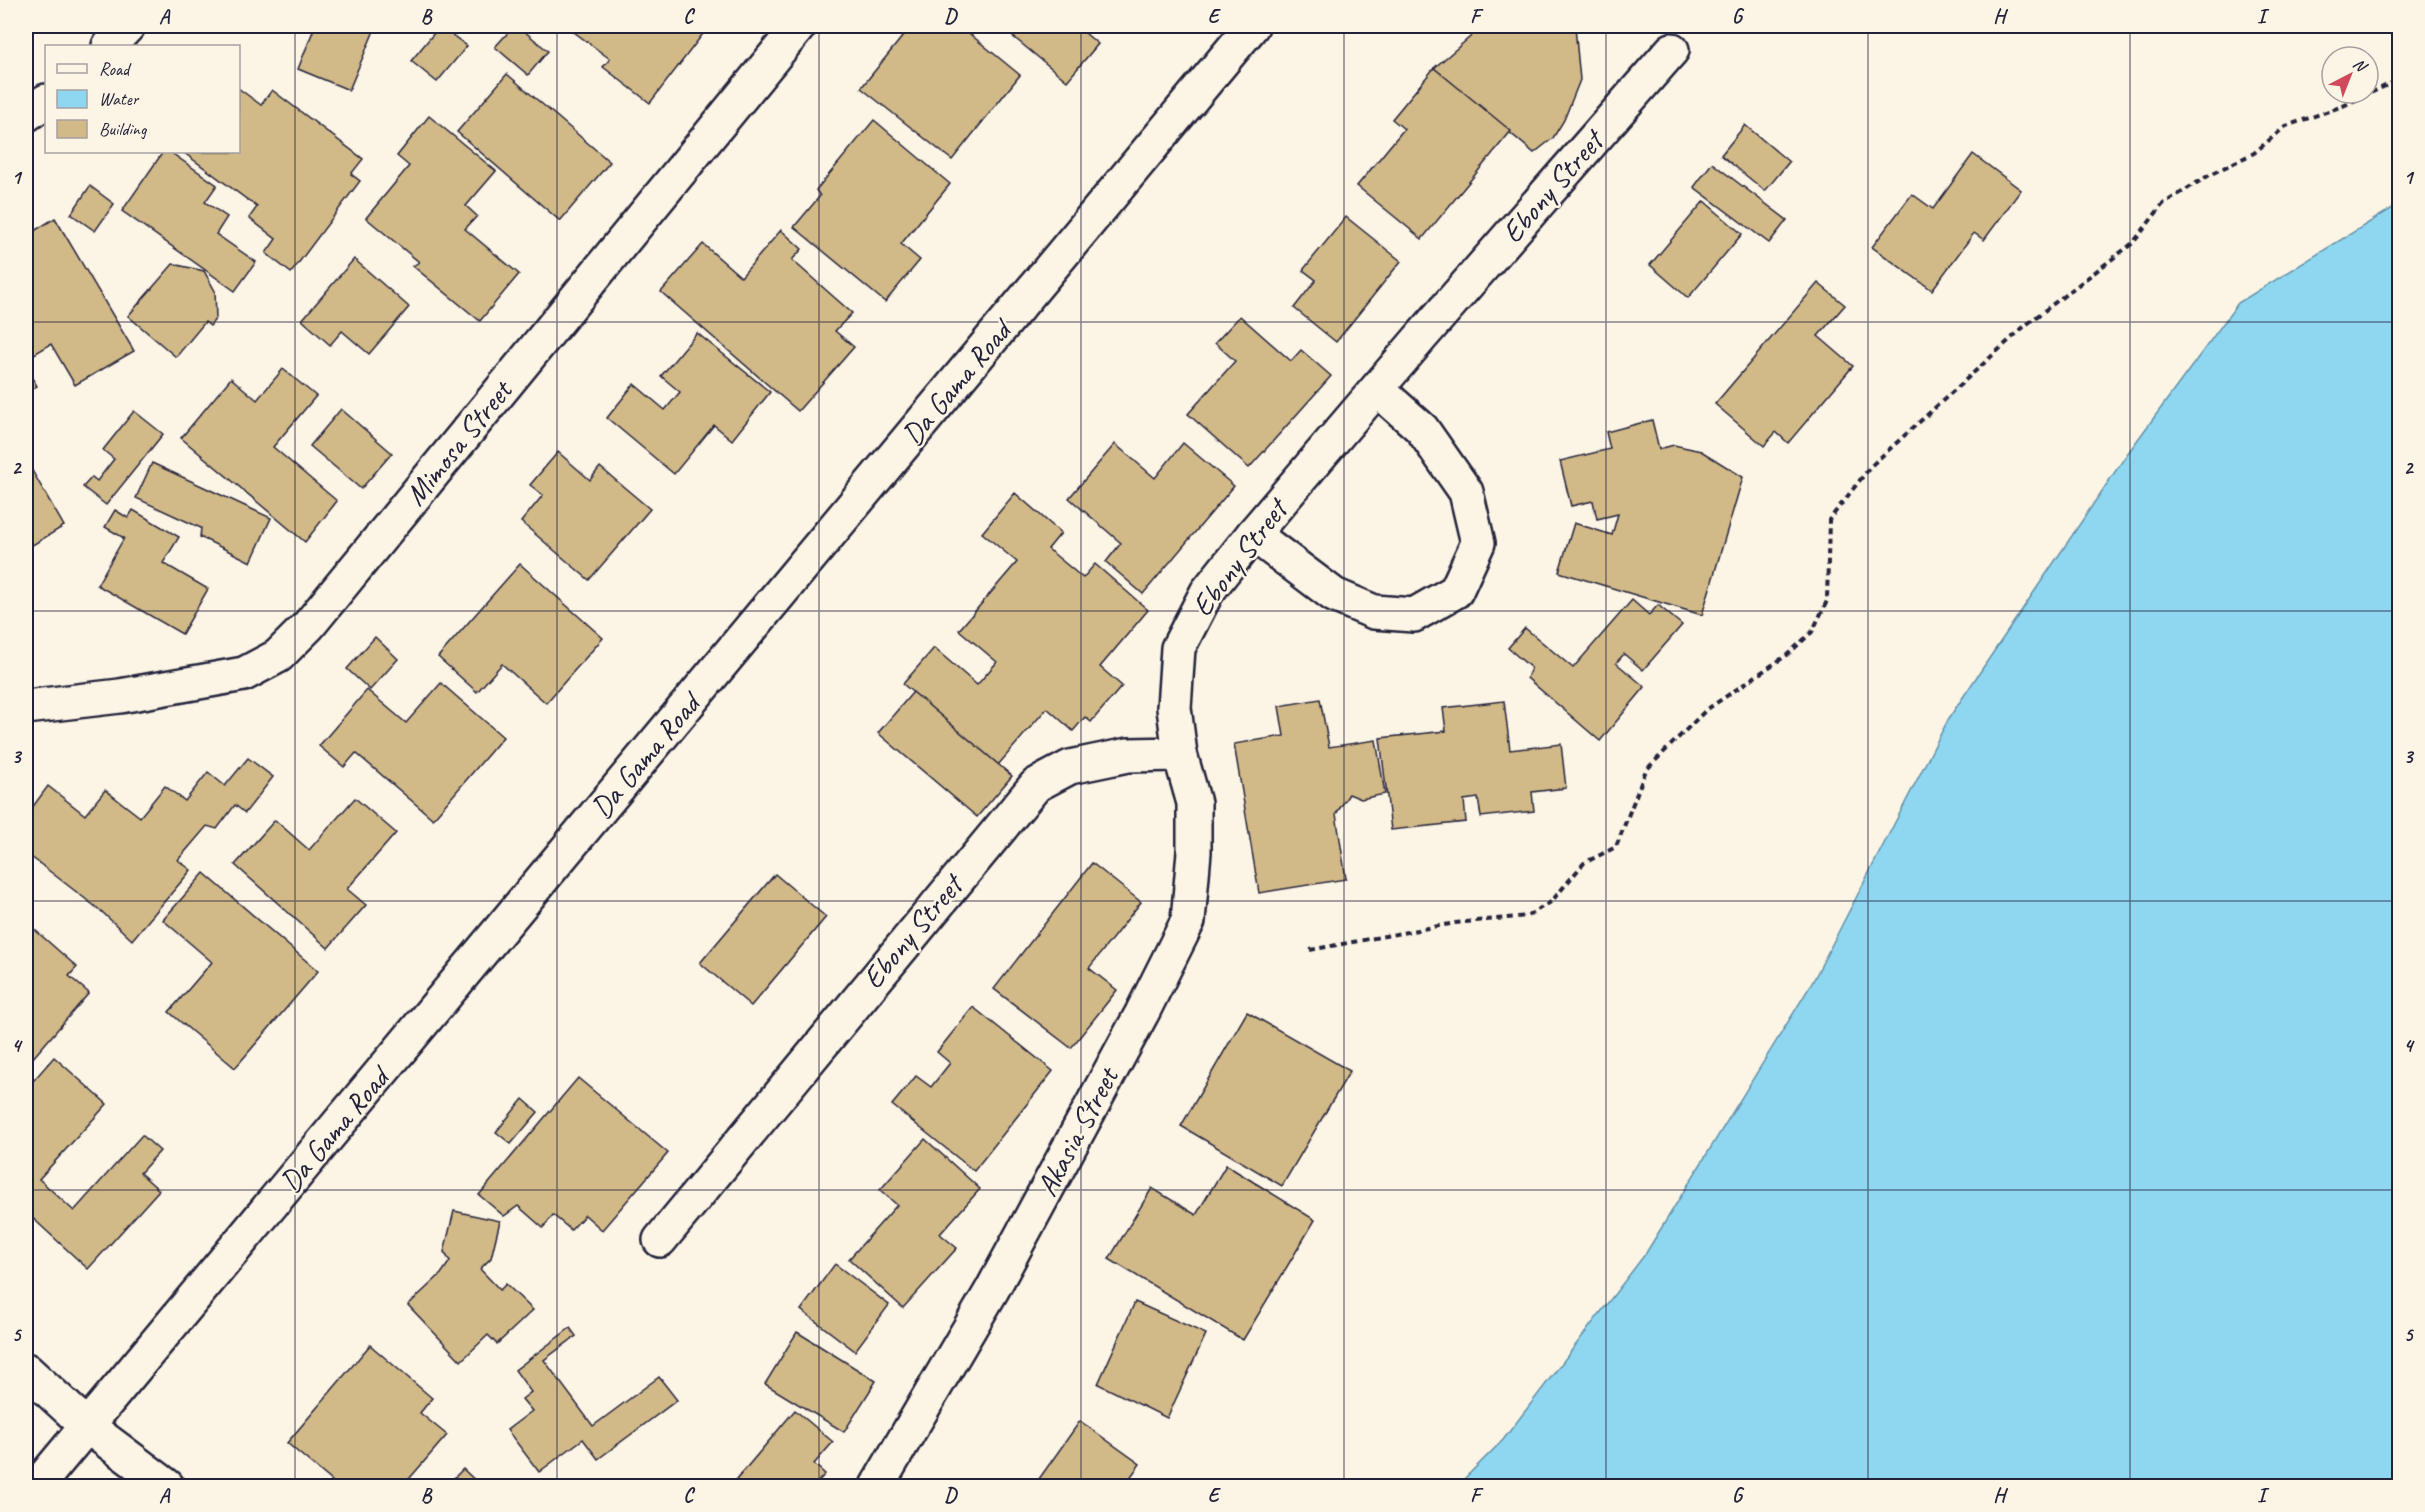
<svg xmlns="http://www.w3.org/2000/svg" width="2425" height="1512" font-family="Caveat,sans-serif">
<rect width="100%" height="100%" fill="#fcf5e5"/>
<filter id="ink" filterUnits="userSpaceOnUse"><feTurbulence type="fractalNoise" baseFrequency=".0167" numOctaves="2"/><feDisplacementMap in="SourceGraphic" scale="12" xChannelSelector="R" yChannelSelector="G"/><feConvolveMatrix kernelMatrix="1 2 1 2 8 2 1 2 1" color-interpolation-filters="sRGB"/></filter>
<g filter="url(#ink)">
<path fill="#8fd7f0" stroke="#638fa8" stroke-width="1.5" d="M2399 204V1486H1457L1503 1440 1646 1253 1812 983 1949 718 2125 457 2238 303Z"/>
<g fill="#d2b988" stroke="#22223b" stroke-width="1.5">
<path d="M315 26H376L349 90 298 69Z"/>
<path d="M440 26 467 46 437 82 411 61Z"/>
<path d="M514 26H518L548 51 528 75 495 47Z"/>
<path d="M566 26H709L650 103 603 67 610 59Z"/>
<path d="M911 26H960L1020 75 952 160 861 88Z"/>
<path d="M1000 26H1091L1085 33 1098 44 1067 81Z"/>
<path d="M1483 26 1575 27 1580 80 1564 120 1553 138 1534 153 1434 68Z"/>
<path d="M1434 68 1511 131 1422 239 1357 186 1404 129 1392 119Z"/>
<path d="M507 74 610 162 560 221 457 132Z"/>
<path d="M238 88 261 105 272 90 363 159 351 174 360 181 291 273 266 253 276 239 249 218 257 207 183 152H238Z"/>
<path d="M429 116 496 171 466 206 477 216 465 229 519 274 480 321 413 266 419 262 366 218 409 166 397 156Z"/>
<path d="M874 120 950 184 901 244 920 260 885 302 794 227 820 196 816 190Z"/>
<path d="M1745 125 1789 162 1765 191 1721 155Z"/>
<path d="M163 152H170L217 185 205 202 227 217 216 234 256 262 235 291 122 211Z"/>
<path d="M1973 154 2021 190 1984 240 1974 233 1932 290 1872 247 1912 194 1933 209Z"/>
<path d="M1712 163 1787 220 1769 243 1694 187Z"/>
<path d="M90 186 114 204 95 231 71 214Z"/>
<path d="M1704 201 1742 234 1688 298 1650 265Z"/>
<path d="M1346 217 1401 261 1336 342 1294 308 1316 280 1303 270Z"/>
<path d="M55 218 134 351 75 385 51 344 26 359V236Z"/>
<path d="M781 230 802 249 792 260 852 313 835 331 854 347 798 411 661 292 703 244 741 277Z"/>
<path d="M354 259 409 307 369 354 342 331 330 345 302 320Z"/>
<path d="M173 264 204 271 215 291 216 318 210 326 205 322 176 357 128 316Z"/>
<path d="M1818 283 1845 305 1818 336 1853 366 1788 443 1776 432 1764 446 1715 404Z"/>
<path d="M1240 316 1291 361 1301 350 1331 376 1249 468 1188 414 1235 361 1215 343Z"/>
<path d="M697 333 770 392 732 440 714 425 674 474 607 418 634 384 665 410 680 392 661 376Z"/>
<path d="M26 368 37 386 26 393Z"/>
<path d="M283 369 316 396 273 447 337 501 305 542 181 438 231 378 257 400Z"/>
<path d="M341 409 392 453 361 489 310 446Z"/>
<path d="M134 411 163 434 106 505 83 487 92 477 97 481 114 459 103 450Z"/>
<path d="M1652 420 1659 449 1674 445 1701 451 1743 477 1702 615 1559 572 1574 523 1612 535 1618 514 1597 519 1593 501 1571 506 1560 461 1610 449 1606 432Z"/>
<path d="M1183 443 1234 486 1143 594 1106 562 1121 543 1069 498 1115 444 1155 478Z"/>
<path d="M558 452 590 480 600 467 650 509 589 580 521 522 543 495 530 485Z"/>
<path d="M26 460 64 526 26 549Z"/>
<path d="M152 463 271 518 251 562 200 537 201 528 136 498Z"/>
<path d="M1015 493 1061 533 1048 549 1083 578 1095 564 1148 610 1100 667 1122 686 1091 722 1085 717 1073 731 1047 708 998 765 903 684 934 648 977 685 997 662 959 630 1017 562 982 533Z"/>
<path d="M115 510 128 518 133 510 179 537 163 563 208 589 182 634 97 585 124 538 105 527Z"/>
<path d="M520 564 603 638 546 703 502 664 477 692 438 657Z"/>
<path d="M1632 600 1649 615 1658 605 1682 625 1643 670 1624 654 1616 663 1645 687 1600 741 1527 678 1531 668 1508 648 1525 628 1573 668Z"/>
<path d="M375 637 398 659 370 690 347 669Z"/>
<path d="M441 683 503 737 433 819 356 753 344 767 319 746 367 690 406 723Z"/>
<path d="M913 692 1012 776 977 817 878 733Z"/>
<path d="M1320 699 1329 747 1376 740 1385 794 1361 799 1349 794 1336 814 1346 879 1259 893 1234 744 1284 736 1279 706Z"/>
<path d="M1504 701 1510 750 1561 744 1566 788 1532 792 1534 811 1481 817 1478 798 1464 800 1466 822 1391 830 1380 738 1446 731 1443 708Z"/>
<path d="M248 758 273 777 245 813 235 805 217 829 207 826 178 860 191 870 132 940 101 911 26 853V816L48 786 85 815 105 790 140 817 165 786 185 801 208 772 225 786Z"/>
<path d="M355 798 396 833 347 889 366 905 328 948 235 865 275 820 309 850Z"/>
<path d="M1092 863 1141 902 1089 968 1117 990 1071 1048 994 989Z"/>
<path d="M204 873 318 971 235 1068 169 1012 212 962 163 920Z"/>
<path d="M775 874 826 917 751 1006 700 963Z"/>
<path d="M26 922 77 967 69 976 89 993 26 1066Z"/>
<path d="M973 1007 1053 1071 974 1171 892 1105 916 1076 931 1087 950 1063 937 1052Z"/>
<path d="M1247 1012 1350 1071 1282 1186 1181 1126Z"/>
<path d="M54 1057 107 1104 39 1179 74 1211 142 1135 160 1151 140 1173 159 1190 88 1269 26 1212V1089Z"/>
<path d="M578 1078 668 1153 602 1230 585 1215 571 1230 553 1215 543 1228 518 1206 504 1216 479 1195Z"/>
<path d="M523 1099 538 1112 511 1144 496 1132Z"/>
<path d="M925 1139 980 1189 940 1234 957 1248 903 1308 849 1259 897 1205 880 1190Z"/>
<path d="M1226 1165 1315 1220 1243 1340 1109 1259 1152 1188 1196 1215Z"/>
<path d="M454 1211 500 1221 491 1258 480 1269 500 1290 506 1284 533 1310 497 1344 488 1335 461 1361 408 1305 441 1274 450 1261 444 1252Z"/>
<path d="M835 1264 889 1305 855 1351 801 1310Z"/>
<path d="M1135 1302 1206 1334 1167 1418 1098 1384Z"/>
<path d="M570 1328 576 1336 544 1360 593 1426 659 1377 677 1400 598 1459 583 1439 539 1472 507 1430 532 1411 522 1399 531 1392 515 1370Z"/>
<path d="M797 1332 876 1381 844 1432 765 1384Z"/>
<path d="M370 1345 432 1398 420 1413 447 1435 403 1486H327L332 1481 287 1443Z"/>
<path d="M795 1410 833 1442 814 1464 825 1474 814 1486H731Z"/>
<path d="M1080 1421 1140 1464 1124 1486H1034Z"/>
<path d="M463 1469 481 1486H446Z"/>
</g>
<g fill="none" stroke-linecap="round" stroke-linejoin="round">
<defs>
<g id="minor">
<path d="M109 46 128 26"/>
<path d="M26 115 46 101"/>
<path d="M1253 534 1334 595 1374 612 1414 615 1456 591 1478 543 1466 492 1422 429 1377 389"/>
<path d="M26 707 120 696 244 674 278 656 309 625 799 26"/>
<path d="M660 1240 1036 785 1070 767 1128 755 1180 754 1174 708 1178 648 1207 592 1253 534 1421 337 1672 50"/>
<path d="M26 1370 87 1426 167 1486"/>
<path d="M37 1486 1252 26"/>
<path d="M877 1486 992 1290 1142 1013 1188 921 1194 852V803L1180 754"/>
</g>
</defs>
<use href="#minor" stroke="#22223b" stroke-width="38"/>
<path stroke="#22223b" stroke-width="4" stroke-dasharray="6 4.5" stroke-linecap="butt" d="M1310 950 1455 923 1527 916 1551 902 1584 863 1616 847 1646 770 1706 710 1787 655 1812 632 1827 601 1829 520 1871 466 2027 324 2133 243 2163 204 2211 174 2254 153 2286 126 2343 106 2400 79"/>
<use href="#minor" stroke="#fcf5e5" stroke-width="33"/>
</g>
</g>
<path fill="none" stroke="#22223b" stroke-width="1.5" stroke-opacity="0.55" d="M295 26V1486M557 26V1486M819 26V1486M1081 26V1486M1344 26V1486M1606 26V1486M1868 26V1486M2130 26V1486M26 322H2400M26 611H2400M26 901H2400M26 1190H2400"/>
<g text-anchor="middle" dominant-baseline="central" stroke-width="5" stroke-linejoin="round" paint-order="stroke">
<g font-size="30" fill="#22223b" stroke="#fcf5e5">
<text transform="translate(1552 187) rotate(-49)">Ebony Street</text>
<text transform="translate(956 383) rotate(-50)">Da Gama Road</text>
<text transform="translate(458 443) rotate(-51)">Mimosa Street</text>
<text transform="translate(1239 558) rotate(-53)">Ebony Street</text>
<text transform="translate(645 756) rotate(-50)">Da Gama Road</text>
<text transform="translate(912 932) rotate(-50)">Ebony Street</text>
<text transform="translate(334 1130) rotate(-50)">Da Gama Road</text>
<text transform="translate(1077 1132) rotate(-62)">Akasia Street</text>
</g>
</g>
<rect width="2425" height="1512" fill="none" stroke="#fcf5e5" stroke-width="66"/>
<rect x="45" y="45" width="195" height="108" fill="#fcf5e5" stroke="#a5a1a1" stroke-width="1.5"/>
<rect x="57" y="64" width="30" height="9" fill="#fcf5e5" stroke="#a5a1a1" stroke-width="1.5"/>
<text x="99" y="75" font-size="18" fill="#22223b">Road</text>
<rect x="57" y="90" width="30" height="18" fill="#8fd7f0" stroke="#a5a1a1" stroke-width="1.5"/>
<text x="99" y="105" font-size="18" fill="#22223b">Water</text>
<rect x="57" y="120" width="30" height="18" fill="#d2b988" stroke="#a5a1a1" stroke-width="1.5"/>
<text x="99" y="135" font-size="18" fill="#22223b">Building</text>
<g transform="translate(2350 75) rotate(42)"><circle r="28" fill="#fcf5e5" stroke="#a5a1a1" stroke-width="1.5"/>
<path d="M0-4.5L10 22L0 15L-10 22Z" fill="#d1495b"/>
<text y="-9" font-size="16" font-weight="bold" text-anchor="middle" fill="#22223b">N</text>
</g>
<rect x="33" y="33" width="2359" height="1446" fill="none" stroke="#22223b" stroke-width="2"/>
<g font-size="20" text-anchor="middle" font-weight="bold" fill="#22223b">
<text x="164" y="23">A</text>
<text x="426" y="23">B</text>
<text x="688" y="23">C</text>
<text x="950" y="23">D</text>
<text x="1213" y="23">E</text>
<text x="1475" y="23">F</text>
<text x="1737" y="23">G</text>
<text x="1999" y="23">H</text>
<text x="2261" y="23">I</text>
<text x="16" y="184">1</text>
<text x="2408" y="184">1</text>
<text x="16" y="474">2</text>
<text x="2408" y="474">2</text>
<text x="16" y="763">3</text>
<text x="2408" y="763">3</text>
<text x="16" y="1052">4</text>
<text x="2408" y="1052">4</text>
<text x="16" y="1341">5</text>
<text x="2408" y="1341">5</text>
<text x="164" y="1502">A</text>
<text x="426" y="1502">B</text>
<text x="688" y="1502">C</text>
<text x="950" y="1502">D</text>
<text x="1213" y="1502">E</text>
<text x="1475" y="1502">F</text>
<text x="1737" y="1502">G</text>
<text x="1999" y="1502">H</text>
<text x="2261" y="1502">I</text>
</g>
</svg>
